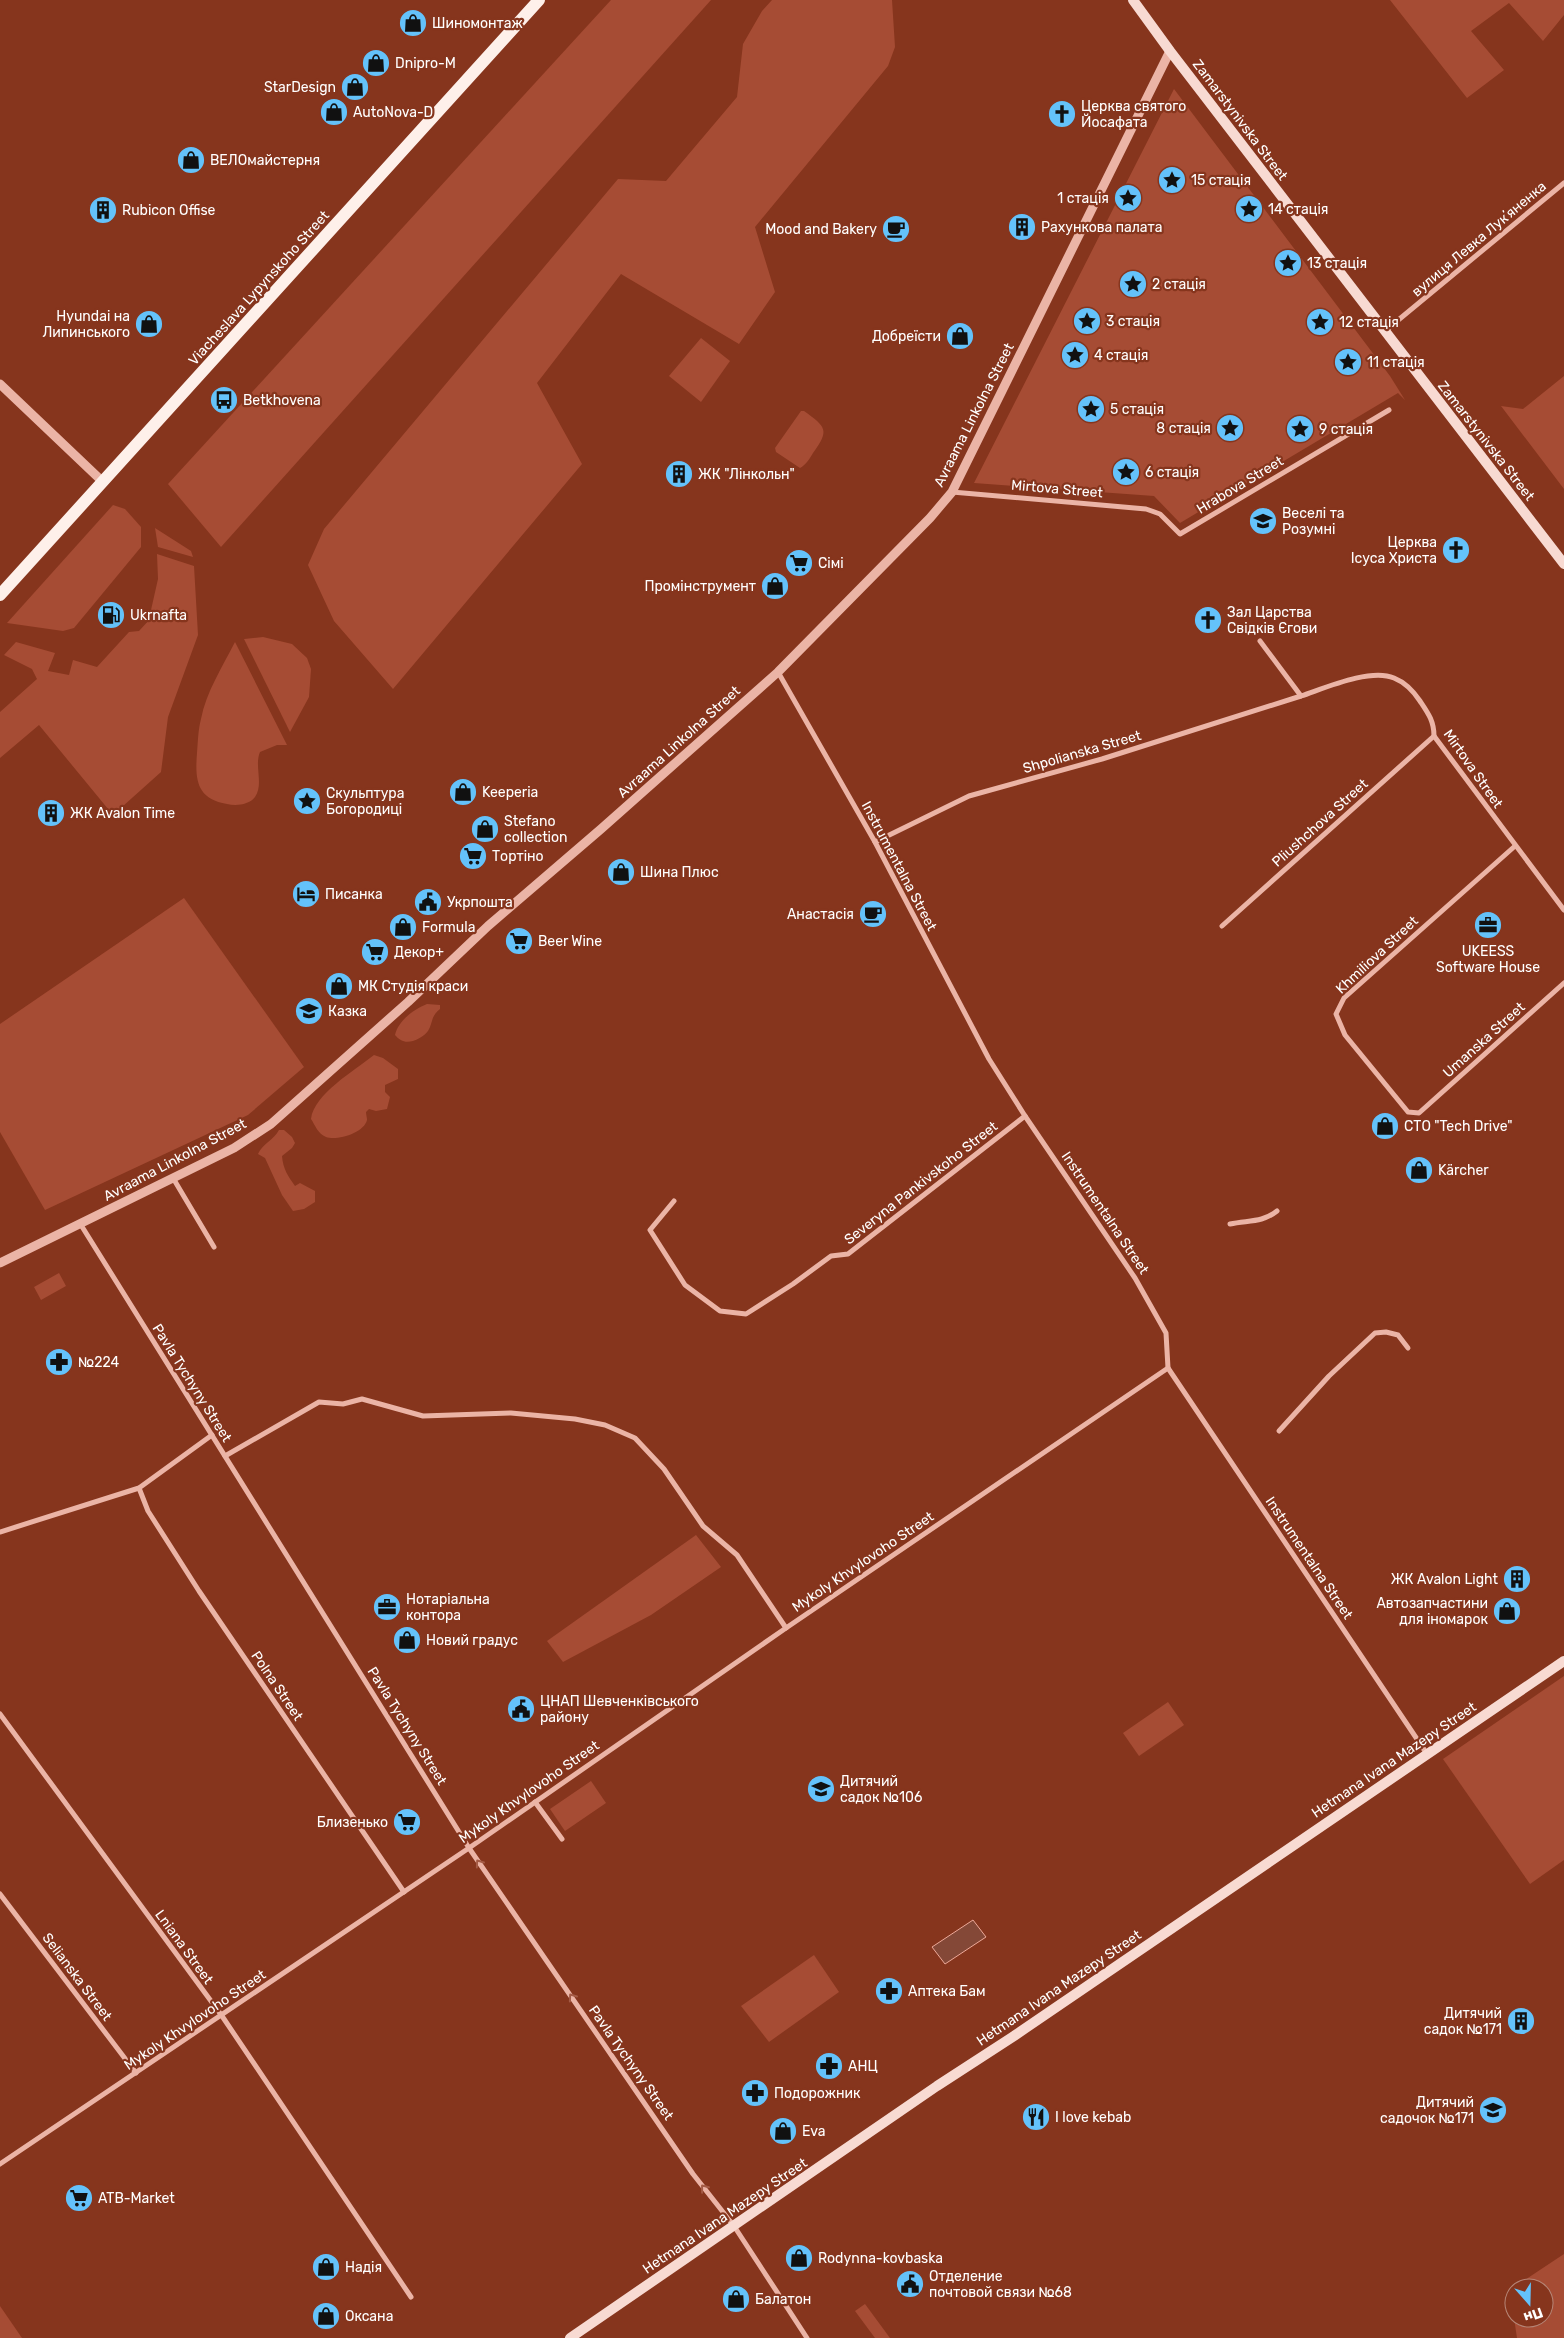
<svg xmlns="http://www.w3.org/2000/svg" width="1564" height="2338" font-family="Rubik,sans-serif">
<rect width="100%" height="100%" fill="#86351d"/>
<g fill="#a64c34">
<path d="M611 0H711L221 547 168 484Z"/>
<path d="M772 0H892L895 47 888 66 755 227 775 292 739 344 621 274 537 383 582 464 393 689 334 621 308 565 324 529 618 179 666 181 737 97 743 44 762 11Z"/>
<path d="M1390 0H1564V15L1543 41 1509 3 1471 31 1504 70 1467 98Z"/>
<path d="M1174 89 1390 376 1405 400 1398 393 1180 523 1154 496 974 483Z"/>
<path d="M701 338 730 361 701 402 669 376Z"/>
<path d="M1564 376V489L1501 406 1523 409Z"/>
<path d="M801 411H804C826 427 830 430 813 453 810 458 806 465 800 468L776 452 775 448Z"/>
<path d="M113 505 125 509 141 527V547L74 628 63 631 7 623Z"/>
<path d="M155 528 191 551 193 557 158 547Z"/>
<path d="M157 554 194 566 198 635 168 717 161 772 113 815 39 725 0 758V712L37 679 32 669 4 655 16 642 55 653 48 671 69 675 73 660 97 667 129 632 139 631 151 618V610L158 579Z"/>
<path d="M263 637 292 644 307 658 311 669 309 697 290 732 244 639Z"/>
<path d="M235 642 287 745H277L260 752C254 766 264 784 255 797 249 805 236 806 227 804 196 799 195 779 197 753 198 742 198 730 201 719 206 692 223 666 235 642Z"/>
<path d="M184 898 304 1067 248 1115 45 1210 0 1132V1024Z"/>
<path d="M427 1004 440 1005V1009C426 1019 438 1032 413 1041 405 1043 400 1041 395 1035 398 1021 414 1009 427 1004Z"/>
<path d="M374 1055 383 1058 398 1069V1079L385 1085V1092L390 1097 387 1109 376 1111 369 1109 366 1112C366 1115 367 1117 367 1120 364 1133 337 1141 326 1137 318 1134 315 1125 311 1119 314 1094 354 1071 374 1055Z"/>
<path d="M279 1130H284L292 1137 295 1143 292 1148 282 1156C283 1169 288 1176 295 1186L300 1183 315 1191V1202L304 1209 293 1211 282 1195 265 1158 258 1154C263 1143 273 1141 279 1130Z"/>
<path d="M59 1273 66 1286 41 1300 34 1287Z"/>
<path d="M696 1535 721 1567 651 1615 563 1662 547 1641Z"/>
<path d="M1564 1676V1860L1530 1884 1443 1759Z"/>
<path d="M1168 1702 1184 1725 1139 1756 1123 1733Z"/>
<path d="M591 1781 606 1803 565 1831 550 1809Z"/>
<path d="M814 1955 839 1992 769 2042 741 2006Z"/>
<path d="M1564 2254V2338H1517L1514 2318H1544V2288H1514V2314L1511 2289Z"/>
<path d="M865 2304 890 2338H875L855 2311Z"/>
<path d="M0 2306 22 2338H0Z"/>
</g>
<path fill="#844837" stroke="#eda999" d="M973 1920 986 1937 945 1964 932 1947Z"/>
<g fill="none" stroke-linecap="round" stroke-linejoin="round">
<g stroke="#ebb4a6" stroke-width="5">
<path d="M1385 331 1564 183"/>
<path d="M952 492 1146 509 1160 514 1180 534 1389 410"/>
<path d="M1260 641 1301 696C1325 688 1370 668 1394 678 1404 682 1414 692 1420 701 1428 713 1434 721 1434 736L1564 910"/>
<path d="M778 672 875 842 989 1059 1025 1116 1135 1278 1166 1333 1168 1368 1427 1754"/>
<path d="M875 842 969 796 1102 759 1301 696"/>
<path d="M1515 846 1344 998 1336 1014 1345 1035 1408 1112 1419 1113 1564 983"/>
<path d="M1222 926 1434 736"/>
<path d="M173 1178 214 1247"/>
<path d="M674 1201 650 1230 685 1285 720 1311 746 1314 793 1284 831 1256 848 1254 1025 1116"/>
<path d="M1230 1224C1248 1220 1262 1223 1277 1211"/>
<path d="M81 1225 469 1848 693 2174 734 2226 807 2338"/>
<path d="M1279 1431 1329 1376 1375 1333 1386 1332 1398 1335 1408 1348"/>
<path d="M225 1456 319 1402 343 1404 362 1399 423 1416 511 1413 575 1419 605 1425 635 1438 664 1469 703 1526 737 1555 786 1628"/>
<path d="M139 1488 148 1511 199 1591 404 1892"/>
<path d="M0 1532 139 1488 212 1435"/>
<path d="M0 1714 222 2016 411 2297"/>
<path d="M535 1802 562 1839"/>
<path d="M0 1894 136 2073"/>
<path d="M0 2164 469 1848 786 1628 1168 1368"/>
</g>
<g stroke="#ebb4a6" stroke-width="9">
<path d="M0 384 103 482"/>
<path d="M0 1263 234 1148 271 1124 408 1002 488 926 601 829 778 672 930 518 952 492 1170 51"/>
</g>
<g stroke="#f8dad2" stroke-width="10">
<path d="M1133 0 1170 51 1564 564"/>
<path d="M570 2338 937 2086 1014 2036 1564 1661"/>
</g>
<path stroke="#fef0ea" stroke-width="12" d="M0 595 539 0"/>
</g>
<defs><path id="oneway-chevron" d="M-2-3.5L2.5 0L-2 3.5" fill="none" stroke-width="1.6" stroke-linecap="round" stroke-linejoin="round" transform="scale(1.25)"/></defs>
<g stroke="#a45b46">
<use href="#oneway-chevron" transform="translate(479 1863) rotate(-125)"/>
<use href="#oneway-chevron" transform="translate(572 1997) rotate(-125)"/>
<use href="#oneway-chevron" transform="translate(704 2188) rotate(-128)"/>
</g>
<defs>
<symbol id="shop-disc" viewBox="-11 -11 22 22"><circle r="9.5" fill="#64c2fa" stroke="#86351d"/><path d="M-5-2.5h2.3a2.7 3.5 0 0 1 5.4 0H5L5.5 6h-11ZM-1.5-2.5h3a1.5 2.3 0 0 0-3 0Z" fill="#111"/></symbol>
<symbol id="church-disc" viewBox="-11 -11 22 22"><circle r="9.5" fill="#64c2fa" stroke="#86351d"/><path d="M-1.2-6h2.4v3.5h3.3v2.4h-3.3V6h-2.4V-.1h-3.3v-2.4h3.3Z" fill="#111"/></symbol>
<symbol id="sight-disc" viewBox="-11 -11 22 22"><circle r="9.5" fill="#64c2fa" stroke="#86351d"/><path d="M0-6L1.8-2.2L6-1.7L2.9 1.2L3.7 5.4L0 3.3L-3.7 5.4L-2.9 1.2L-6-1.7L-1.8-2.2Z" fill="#111"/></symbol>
<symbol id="building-disc" viewBox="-11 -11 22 22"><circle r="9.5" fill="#64c2fa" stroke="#86351d"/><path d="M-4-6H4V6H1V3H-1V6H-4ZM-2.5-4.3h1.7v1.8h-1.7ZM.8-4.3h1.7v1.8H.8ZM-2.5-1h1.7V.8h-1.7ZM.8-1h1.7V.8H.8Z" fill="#111"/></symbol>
<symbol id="cafe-disc" viewBox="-11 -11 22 22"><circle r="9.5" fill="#64c2fa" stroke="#86351d"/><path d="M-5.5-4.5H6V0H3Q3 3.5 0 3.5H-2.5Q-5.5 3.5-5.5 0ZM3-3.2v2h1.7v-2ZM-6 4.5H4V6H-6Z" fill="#111"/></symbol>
<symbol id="bus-disc" viewBox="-11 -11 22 22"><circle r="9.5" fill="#64c2fa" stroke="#86351d"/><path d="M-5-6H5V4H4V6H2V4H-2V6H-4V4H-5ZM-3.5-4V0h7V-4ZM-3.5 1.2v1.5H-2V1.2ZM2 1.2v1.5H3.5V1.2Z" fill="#111"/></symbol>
<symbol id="school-disc" viewBox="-11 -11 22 22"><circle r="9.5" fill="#64c2fa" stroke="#86351d"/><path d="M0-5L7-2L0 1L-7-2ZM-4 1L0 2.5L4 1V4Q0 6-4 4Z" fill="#111"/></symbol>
<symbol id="supermarket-disc" viewBox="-11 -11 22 22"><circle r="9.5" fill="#64c2fa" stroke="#86351d"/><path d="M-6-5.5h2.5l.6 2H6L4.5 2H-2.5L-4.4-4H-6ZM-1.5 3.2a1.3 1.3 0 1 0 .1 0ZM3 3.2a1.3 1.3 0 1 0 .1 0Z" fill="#111"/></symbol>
<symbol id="fuel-disc" viewBox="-11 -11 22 22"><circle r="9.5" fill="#64c2fa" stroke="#86351d"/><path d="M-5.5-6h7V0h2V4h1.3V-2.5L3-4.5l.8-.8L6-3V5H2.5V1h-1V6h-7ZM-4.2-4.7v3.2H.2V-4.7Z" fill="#111"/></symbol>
<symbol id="hotel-disc" viewBox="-11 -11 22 22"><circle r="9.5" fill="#64c2fa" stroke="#86351d"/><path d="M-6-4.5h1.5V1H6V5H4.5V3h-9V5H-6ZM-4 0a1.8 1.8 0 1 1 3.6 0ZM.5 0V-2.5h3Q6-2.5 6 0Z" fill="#111"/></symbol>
<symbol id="civic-disc" viewBox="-11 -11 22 22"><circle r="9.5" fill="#64c2fa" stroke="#86351d"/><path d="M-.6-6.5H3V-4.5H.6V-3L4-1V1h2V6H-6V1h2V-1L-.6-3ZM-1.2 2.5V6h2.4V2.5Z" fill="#111"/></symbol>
<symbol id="office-disc" viewBox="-11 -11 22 22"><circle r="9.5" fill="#64c2fa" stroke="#86351d"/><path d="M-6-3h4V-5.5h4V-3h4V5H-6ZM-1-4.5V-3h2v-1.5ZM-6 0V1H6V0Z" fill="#111"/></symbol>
<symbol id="pharmacy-disc" viewBox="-11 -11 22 22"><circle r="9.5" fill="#64c2fa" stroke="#86351d"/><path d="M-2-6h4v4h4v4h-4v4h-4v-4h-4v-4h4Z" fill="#111"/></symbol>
<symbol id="restaurant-disc" viewBox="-11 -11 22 22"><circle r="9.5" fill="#64c2fa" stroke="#86351d"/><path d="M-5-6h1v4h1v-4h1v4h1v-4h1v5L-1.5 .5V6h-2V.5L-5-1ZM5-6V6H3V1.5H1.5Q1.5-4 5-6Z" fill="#111"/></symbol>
</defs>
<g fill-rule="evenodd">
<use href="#shop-disc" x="397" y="7" width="32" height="32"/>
<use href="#shop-disc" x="360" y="47" width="32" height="32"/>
<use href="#shop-disc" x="339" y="71" width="32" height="32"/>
<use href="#shop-disc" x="318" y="96" width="32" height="32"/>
<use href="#church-disc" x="1046" y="98" width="32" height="32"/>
<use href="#shop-disc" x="175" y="144" width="32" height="32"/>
<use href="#sight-disc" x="1156" y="164" width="32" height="32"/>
<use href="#sight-disc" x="1112" y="182" width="32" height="32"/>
<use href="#sight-disc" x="1233" y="193" width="32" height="32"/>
<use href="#building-disc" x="87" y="194" width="32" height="32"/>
<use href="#building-disc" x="1006" y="211" width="32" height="32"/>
<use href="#cafe-disc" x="880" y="213" width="32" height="32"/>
<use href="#sight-disc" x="1272" y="247" width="32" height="32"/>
<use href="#sight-disc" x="1117" y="268" width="32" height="32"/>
<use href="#sight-disc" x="1071" y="305" width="32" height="32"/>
<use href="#sight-disc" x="1304" y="306" width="32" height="32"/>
<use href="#shop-disc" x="133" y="308" width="32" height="32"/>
<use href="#shop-disc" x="944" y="320" width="32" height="32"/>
<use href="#sight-disc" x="1059" y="339" width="32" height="32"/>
<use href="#sight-disc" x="1332" y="346" width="32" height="32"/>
<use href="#bus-disc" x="208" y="384" width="32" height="32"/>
<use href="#sight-disc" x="1075" y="393" width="32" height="32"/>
<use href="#sight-disc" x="1214" y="412" width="32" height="32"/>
<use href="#sight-disc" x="1284" y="413" width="32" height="32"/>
<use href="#sight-disc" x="1110" y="456" width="32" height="32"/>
<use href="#building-disc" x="663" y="458" width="32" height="32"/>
<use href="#school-disc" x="1247" y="505" width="32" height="32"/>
<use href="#church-disc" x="1440" y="534" width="32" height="32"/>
<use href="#supermarket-disc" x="783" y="547" width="32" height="32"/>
<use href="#shop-disc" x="759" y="570" width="32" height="32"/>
<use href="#fuel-disc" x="95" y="599" width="32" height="32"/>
<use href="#church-disc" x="1192" y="604" width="32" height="32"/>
<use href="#shop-disc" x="447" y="776" width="32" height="32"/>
<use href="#sight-disc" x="291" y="785" width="32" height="32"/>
<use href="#building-disc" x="35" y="797" width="32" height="32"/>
<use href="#shop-disc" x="469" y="813" width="32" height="32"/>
<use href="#supermarket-disc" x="457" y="840" width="32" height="32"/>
<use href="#shop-disc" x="605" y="856" width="32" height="32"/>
<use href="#hotel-disc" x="290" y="878" width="32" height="32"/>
<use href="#civic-disc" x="412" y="886" width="32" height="32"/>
<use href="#cafe-disc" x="857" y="898" width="32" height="32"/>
<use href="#office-disc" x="1472" y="909" width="32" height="32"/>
<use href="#shop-disc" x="387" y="911" width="32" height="32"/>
<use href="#supermarket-disc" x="503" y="925" width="32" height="32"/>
<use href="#supermarket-disc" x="359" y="936" width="32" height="32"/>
<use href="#shop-disc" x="323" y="970" width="32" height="32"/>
<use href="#school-disc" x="293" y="995" width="32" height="32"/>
<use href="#shop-disc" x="1369" y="1110" width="32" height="32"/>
<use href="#shop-disc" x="1403" y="1154" width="32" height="32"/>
<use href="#pharmacy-disc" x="43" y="1346" width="32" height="32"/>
<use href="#building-disc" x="1501" y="1563" width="32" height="32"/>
<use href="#office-disc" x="371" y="1591" width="32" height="32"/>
<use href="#shop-disc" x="1491" y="1595" width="32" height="32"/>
<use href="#shop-disc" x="391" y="1624" width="32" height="32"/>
<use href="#civic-disc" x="505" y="1693" width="32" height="32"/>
<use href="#school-disc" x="805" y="1773" width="32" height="32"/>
<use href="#supermarket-disc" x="391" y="1806" width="32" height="32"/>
<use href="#pharmacy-disc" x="873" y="1975" width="32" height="32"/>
<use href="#building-disc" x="1505" y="2005" width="32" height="32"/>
<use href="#pharmacy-disc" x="813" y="2050" width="32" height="32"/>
<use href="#pharmacy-disc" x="739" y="2077" width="32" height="32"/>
<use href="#school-disc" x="1477" y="2094" width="32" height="32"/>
<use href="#restaurant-disc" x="1020" y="2101" width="32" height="32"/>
<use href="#shop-disc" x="767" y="2115" width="32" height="32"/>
<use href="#supermarket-disc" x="63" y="2182" width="32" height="32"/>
<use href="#shop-disc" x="783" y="2242" width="32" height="32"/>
<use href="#shop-disc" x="310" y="2251" width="32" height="32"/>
<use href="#civic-disc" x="894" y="2268" width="32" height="32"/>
<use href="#shop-disc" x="720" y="2283" width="32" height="32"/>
<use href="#shop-disc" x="310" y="2300" width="32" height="32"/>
</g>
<g text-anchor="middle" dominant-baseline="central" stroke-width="4.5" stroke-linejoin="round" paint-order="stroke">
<g font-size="14" fill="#fff" stroke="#86351d" text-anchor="start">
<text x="432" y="23">Шиномонтаж</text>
<text x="395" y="63">Dnipro-M</text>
<text x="336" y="87" text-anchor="end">StarDesign</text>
<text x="1081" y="106">Церква святого<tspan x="1081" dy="16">Йосафата</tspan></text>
<text x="353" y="112">AutoNova-D</text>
<text x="210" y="160">ВЕЛОмайстерня</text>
<text x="1191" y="180">15 стація</text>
<text x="1109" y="198" text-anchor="end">1 стація</text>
<text x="1268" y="209">14 стація</text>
<text x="122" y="210">Rubicon Offise</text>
<text x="1041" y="227">Рахункова палата</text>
<text x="877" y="229" text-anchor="end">Mood and Bakery</text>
<text x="1307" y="263">13 стація</text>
<text x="1152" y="284">2 стація</text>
<text x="130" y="316" text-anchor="end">Hyundai на<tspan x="130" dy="16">Липинського</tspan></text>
<text x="1106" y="321">3 стація</text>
<text x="1339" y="322">12 стація</text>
<text x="941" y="336" text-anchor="end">Добреїсти</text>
<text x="1094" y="355">4 стація</text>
<text x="1367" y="362">11 стація</text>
<text x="243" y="400">Betkhovena</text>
<text x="1110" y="409">5 стація</text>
<text x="1211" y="428" text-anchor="end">8 стація</text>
<text x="1319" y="429">9 стація</text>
<text x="1145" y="472">6 стація</text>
<text x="698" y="474">ЖК "Лінкольн"</text>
<text x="1282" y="513">Веселі та<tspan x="1282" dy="16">Розумні</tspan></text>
<text x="1437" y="542" text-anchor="end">Церква<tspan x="1437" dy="16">Ісуса Христа</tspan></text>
<text x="818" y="563">Сімі</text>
<text x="756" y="586" text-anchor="end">Промінструмент</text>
<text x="1227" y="612">Зал Царства<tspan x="1227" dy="16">Свідків Єгови</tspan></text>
<text x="130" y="615">Ukrnafta</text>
<text x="482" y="792">Keeperia</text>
<text x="326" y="793">Скульптура<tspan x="326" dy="16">Богородиці</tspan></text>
<text x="70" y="813">ЖК Avalon Time</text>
<text x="504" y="821">Stefano<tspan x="504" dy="16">collection</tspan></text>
<text x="492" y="856">Тортіно</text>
<text x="640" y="872">Шина Плюс</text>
<text x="325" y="894">Писанка</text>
<text x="447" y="902">Укрпошта</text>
<text x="854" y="914" text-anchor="end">Анастасія</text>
<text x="422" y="927">Formula</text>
<text x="538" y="941">Beer Wine</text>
<text x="1488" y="951" text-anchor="middle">UKEESS<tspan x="1488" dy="16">Software House</tspan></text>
<text x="394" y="952">Декор+</text>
<text x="358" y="986">МК Студія краси</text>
<text x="328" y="1011">Казка</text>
<text x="1404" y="1126">СТО "Tech Drive"</text>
<text x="1438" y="1170">Kärcher</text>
<text x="78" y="1362">№224</text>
<text x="1498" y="1579" text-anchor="end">ЖК Avalon Light</text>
<text x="406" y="1599">Нотаріальна<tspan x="406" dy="16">контора</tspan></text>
<text x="1488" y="1603" text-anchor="end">Автозапчастини<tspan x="1488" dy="16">для іномарок</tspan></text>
<text x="426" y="1640">Новий градус</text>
<text x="540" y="1701">ЦНАП Шевченківського<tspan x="540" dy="16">району</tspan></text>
<text x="840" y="1781">Дитячий<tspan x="840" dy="16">садок №106</tspan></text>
<text x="388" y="1822" text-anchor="end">Близенько</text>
<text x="908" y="1991">Аптека Бам</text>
<text x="1502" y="2013" text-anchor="end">Дитячий<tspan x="1502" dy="16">садок №171</tspan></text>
<text x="848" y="2066">АНЦ</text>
<text x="774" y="2093">Подорожник</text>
<text x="1474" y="2102" text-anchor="end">Дитячий<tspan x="1474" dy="16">садочок №171</tspan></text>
<text x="1055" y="2117">I love kebab</text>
<text x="802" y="2131">Eva</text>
<text x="98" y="2198">ATB-Market</text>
<text x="818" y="2258">Rodynna-kovbaska</text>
<text x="345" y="2267">Надія</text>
<text x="929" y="2276">Отделение<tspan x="929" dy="16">почтовой связи №68</tspan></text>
<text x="755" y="2299">Балатон</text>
<text x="345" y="2316">Оксана</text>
</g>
<g font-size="14" fill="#fff" stroke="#86351d">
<text transform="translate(1240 120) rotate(53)">Zamarstynivska Street</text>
<text transform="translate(1479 239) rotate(-40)">вулиця Левка Лукʼяненка</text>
<text transform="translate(259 288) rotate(-48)">Viacheslava Lypynskoho Street</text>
<text transform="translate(974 415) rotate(-63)">Avraama Linkolna Street</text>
<text transform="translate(1486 441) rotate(52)">Zamarstynivska Street</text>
<text transform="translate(1240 485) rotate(-31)">Hrabova Street</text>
<text transform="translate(1057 489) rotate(5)">Mirtova Street</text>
<text transform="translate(679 742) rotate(-42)">Avraama Linkolna Street</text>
<text transform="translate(1082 752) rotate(-16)">Shpolianska Street</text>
<text transform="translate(1473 769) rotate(55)">Mirtova Street</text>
<text transform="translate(1320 823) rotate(-42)">Pliushchova Street</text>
<text transform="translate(899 866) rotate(62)">Instrumentalna Street</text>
<text transform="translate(1377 955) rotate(-43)">Khmiliova Street</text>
<text transform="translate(1484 1040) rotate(-42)">Umanska Street</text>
<text transform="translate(175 1160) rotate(-28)">Avraama Linkolna Street</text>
<text transform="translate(921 1183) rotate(-38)">Severyna Pankivskoho Street</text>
<text transform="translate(1105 1213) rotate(56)">Instrumentalna Street</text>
<text transform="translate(192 1383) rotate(58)">Pavla Tychyny Street</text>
<text transform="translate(1309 1558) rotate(56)">Instrumentalna Street</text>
<text transform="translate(863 1562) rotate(-34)">Mykoly Khvylovoho Street</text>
<text transform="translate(277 1686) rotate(56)">Polna Street</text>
<text transform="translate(407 1726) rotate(58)">Pavla Tychyny Street</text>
<text transform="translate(1394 1760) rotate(-34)">Hetmana Ivana Mazepy Street</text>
<text transform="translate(529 1792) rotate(-35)">Mykoly Khvylovoho Street</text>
<text transform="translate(184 1947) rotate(54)">Lniana Street</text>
<text transform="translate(77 1977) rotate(53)">Selianska Street</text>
<text transform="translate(1059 1988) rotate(-34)">Hetmana Ivana Mazepy Street</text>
<text transform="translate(195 2020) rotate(-34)">Mykoly Khvylovoho Street</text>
<text transform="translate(631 2063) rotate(55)">Pavla Tychyny Street</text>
<text transform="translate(725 2216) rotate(-34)">Hetmana Ivana Mazepy Street</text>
</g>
</g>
<g transform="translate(1529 2303) rotate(160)"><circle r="24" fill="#86351d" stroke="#b68677"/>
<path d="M0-4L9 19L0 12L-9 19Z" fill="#64c2fa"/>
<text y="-8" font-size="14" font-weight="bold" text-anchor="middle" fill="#ffffff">Пн</text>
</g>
</svg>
